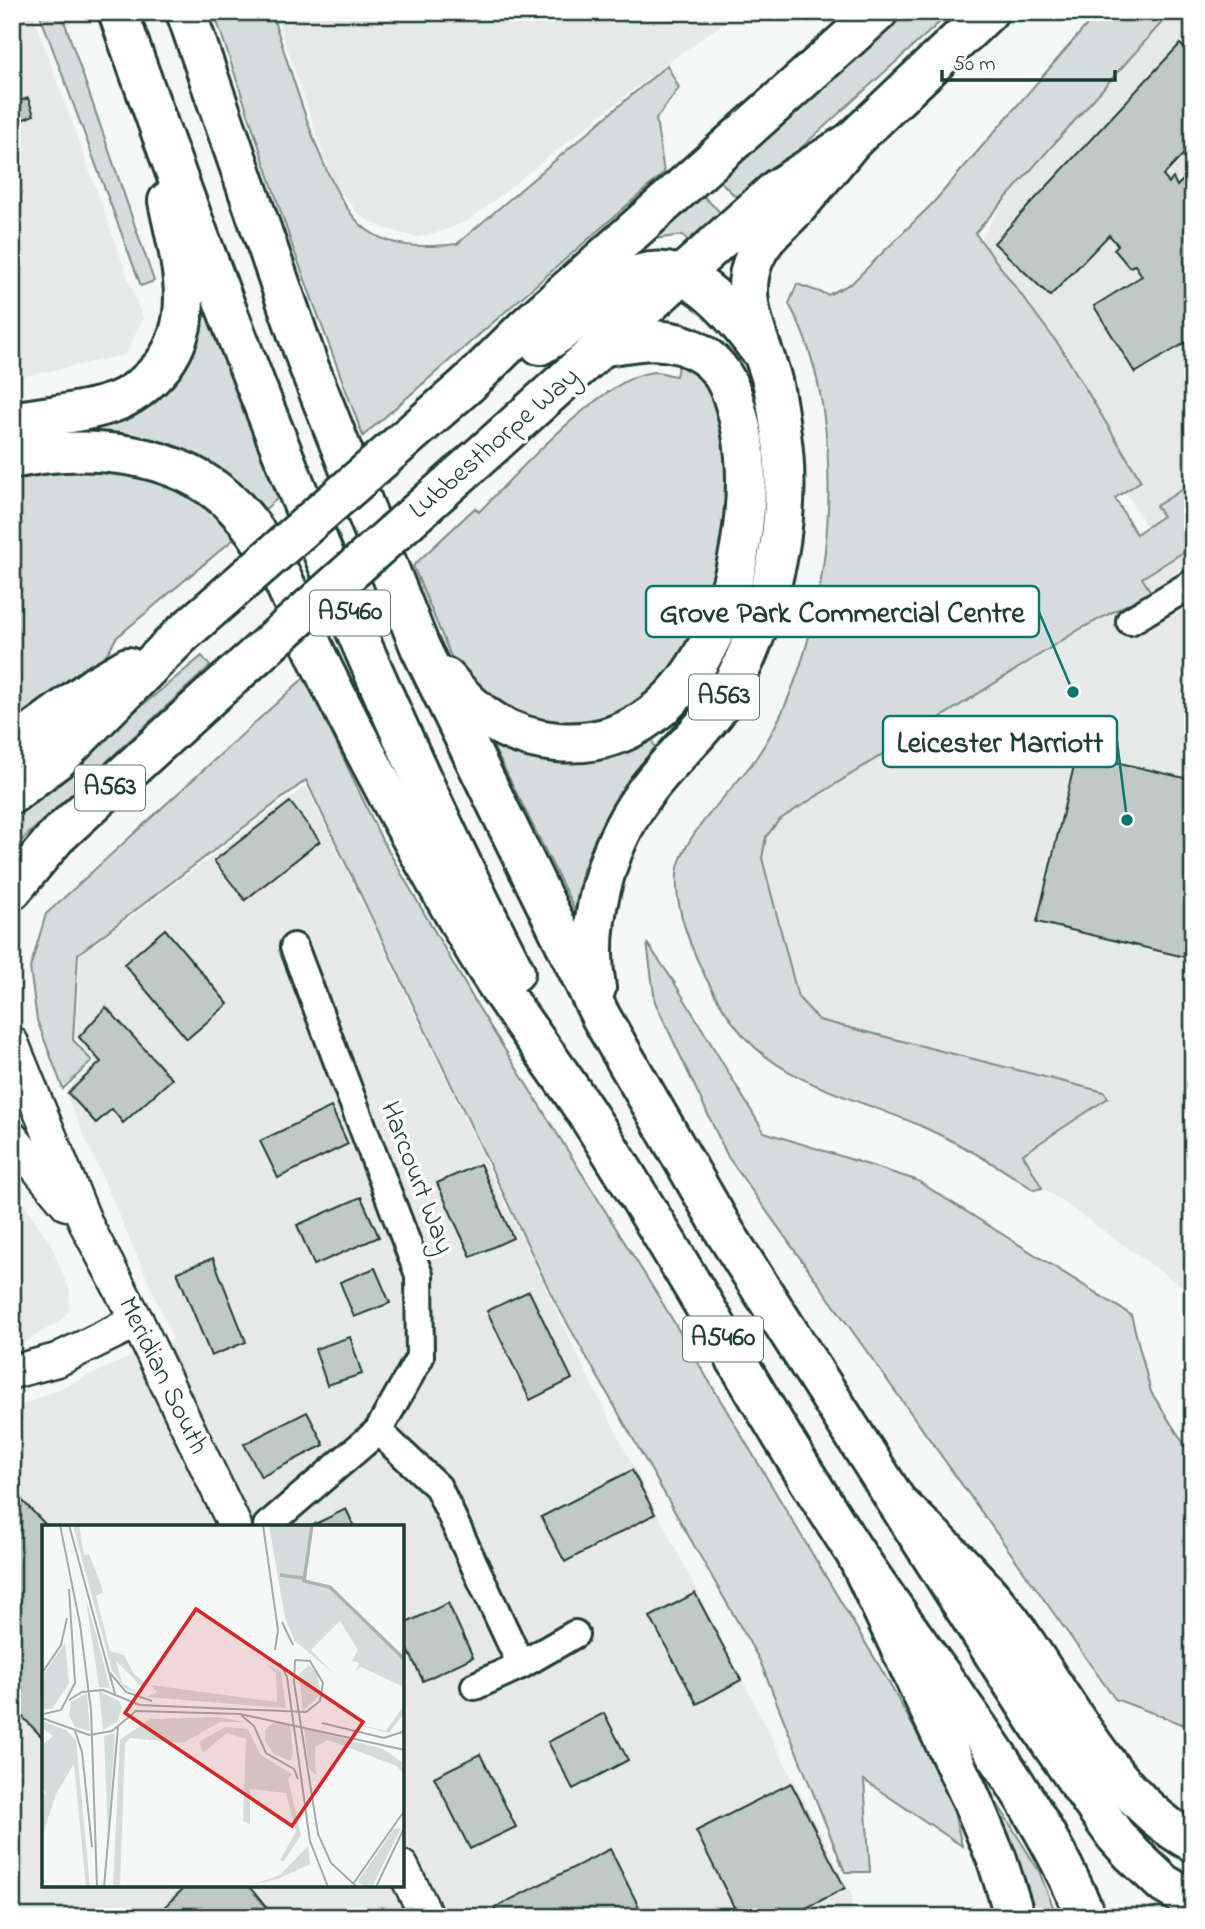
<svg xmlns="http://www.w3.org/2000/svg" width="1205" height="1929" font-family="'Indie Flower',sans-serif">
<rect width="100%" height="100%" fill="#f6f7f7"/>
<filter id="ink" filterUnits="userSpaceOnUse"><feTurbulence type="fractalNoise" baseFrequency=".0143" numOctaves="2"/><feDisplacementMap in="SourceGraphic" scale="14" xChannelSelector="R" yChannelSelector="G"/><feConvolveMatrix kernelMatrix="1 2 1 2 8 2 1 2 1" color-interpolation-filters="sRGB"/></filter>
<g filter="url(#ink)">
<g fill="#e6e9e8" fill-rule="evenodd">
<path d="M12 12H32L143 319 125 355 12 379Z"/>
<path d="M275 12H739L664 65 469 220 440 232 416 237 383 228 359 215 332 180Z"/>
<path d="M1117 12H1193V1294L1019 1171 801 1040 748 837 1160 548 975 249Z"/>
<path d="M306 786 585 1371 852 1895 851 1917H12V1410L173 1338 65 1092 96 1062 76 1039 80 955ZM44 1526H402V1885H44Z"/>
<path d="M12 1187 51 1244 70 1292 69 1311 57 1323 12 1350Z"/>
</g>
<g fill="#d6dcdb" stroke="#7a8c88" stroke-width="2">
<path d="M39 12H61L154 281 141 286Z"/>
<path d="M214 12H271C290 65 322 188 360 224 386 249 424 248 457 244L667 65 679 88 656 119 664 173 363 436 292 245Z"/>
<path d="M896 12H951L741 202 712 173Z"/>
<path d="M1098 12H1171L975 233 1061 348 1141 481 1115 498 1136 534 1163 516 1156 506 1193 483V546L1142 578 1151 592 1080 629 779 820 766 837 762 858 798 997 819 1020 1104 1092 1108 1098 1023 1154 1042 1188 1034 1190C999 1166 961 1144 921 1126 861 1099 787 1086 742 1034 712 998 673 922 677 874 681 835 734 790 756 758 833 647 856 424 789 304L797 284 828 295 852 283 933 203Z"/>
<path d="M698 191 726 218 693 246 683 235 640 241Z"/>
<path d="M204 298 279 497 262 512 56 436 117 419Z"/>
<path d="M679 362 691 366 714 386 737 493 693 651 629 717 529 726 457 671 413 566 475 508 479 512C514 476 605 375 654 372 661 372 669 375 676 376Z"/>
<path d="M79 468 123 471 186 489 242 532 116 638C96 680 50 705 12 731V480Z"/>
<path d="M202 656 210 666 12 849V813Z"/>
<path d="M305 677 381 838 477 1005 660 1299 884 1674 949 1791 962 1846 864 1780 870 1872H845L760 1661 554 1300 306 780 78 954 73 1040 92 1061 63 1089 37 1020 30 968 46 914Z"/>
<path d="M648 730 656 750C627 783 597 824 584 867 579 881 578 896 575 910L490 740Z"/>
<path d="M647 943 674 982 764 1132 916 1180 1131 1315 1151 1392 1193 1458V1728L1115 1699 728 1157 655 1002Z"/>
<path d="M997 1803 1039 1871 1057 1917H1035Z"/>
</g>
<g fill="#c0c9c6" stroke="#1f3d34" stroke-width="2">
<path d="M1180 44 1193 56V144L1163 176 1169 183 1173 178 1177 186 1185 178 1189 183 1193 179V338L1135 373 1094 306 1142 276 1135 265 1129 267 1114 249 1118 245 1109 235 1050 296 994 243Z"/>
<path d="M28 98 34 115 12 124V104Z"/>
<path d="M1077 753 1193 780V860L1185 893 1193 895V959L1037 922Z"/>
<path d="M290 802 320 841 245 900 214 861Z"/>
<path d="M165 929 228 1004 187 1039 124 964Z"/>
<path d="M106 1007 172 1079 123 1123 112 1109 96 1123 68 1093 101 1062 79 1037Z"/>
<path d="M331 1107 348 1144 278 1178 260 1141Z"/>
<path d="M480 1164 513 1238 471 1257 437 1183Z"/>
<path d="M361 1197 379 1237 314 1265 297 1225Z"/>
<path d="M213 1258 246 1342 211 1356 177 1272Z"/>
<path d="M375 1268 390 1303 354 1317 340 1282Z"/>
<path d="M529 1291 572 1379 530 1400 487 1311Z"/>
<path d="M350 1337 362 1374 327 1385 315 1349Z"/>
<path d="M307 1412 324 1445 261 1477 244 1444Z"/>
<path d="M632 1470 655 1514 565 1562 541 1517Z"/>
<path d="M16 1494 47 1526H44V1739L12 1706V1498Z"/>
<path d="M346 1509 354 1526H311Z"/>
<path d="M695 1593 741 1680 697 1704 650 1617Z"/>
<path d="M448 1603 473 1657 423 1681 402 1637V1625Z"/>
<path d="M604 1713 628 1760 573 1789 548 1742Z"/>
<path d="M480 1754 516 1827 470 1849 434 1777Z"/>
<path d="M791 1783 845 1888 789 1917H739L696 1831Z"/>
<path d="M610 1849 644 1917H499L494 1908Z"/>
<path d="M248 1885 272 1915 271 1917H154L187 1885Z"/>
</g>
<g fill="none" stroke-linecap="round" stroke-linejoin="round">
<defs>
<g id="minor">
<path d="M1130 621 1193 583"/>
<path d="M378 1431 438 1487 521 1665"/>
<path d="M267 1526 378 1431 420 1357 419 1275 294 947"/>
<path d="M475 1686 521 1665 575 1634"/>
</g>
<g id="tertiary">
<path d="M12 1043 87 1226 137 1321 235 1526"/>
<path d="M12 1138 67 1204"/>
<path d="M12 1372 57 1360 137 1321"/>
<path d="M402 1867 427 1917"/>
</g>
<g id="trunk">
<path d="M118 12C233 338 358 664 515 972"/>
<path d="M186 12 309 367 420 647 601 1017 726 1234 1052 1745 1115 1835 1132 1854 1164 1884 1193 1901"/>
<path d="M540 345C568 330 591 305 617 286 675 244 724 302 757 347"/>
<path d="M467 385 525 328 878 12"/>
<path d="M12 422C45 416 80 414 112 403 133 396 149 382 163 365 200 316 179 256 168 201"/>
<path d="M494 444 778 188 852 141 988 12"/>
<path d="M12 459C86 443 179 450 235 507 278 551 298 619 325 673 371 766 421 858 474 948 509 1008 554 1062 591 1120 684 1264 764 1415 858 1557 936 1674 1032 1786 1086 1917"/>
<path d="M446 678C476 715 509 738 557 742 707 755 764 543 741 428 735 401 728 371 703 355 672 334 641 340 606 346"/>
<path d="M12 747 95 686 128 667"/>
<path d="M12 794 58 759 181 635"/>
<path d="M12 890 56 837 215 692"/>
<path d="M596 988C585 925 605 849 642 797 663 766 692 742 715 712 739 680 754 640 766 602 783 550 789 489 781 434 778 415 776 395 771 377 760 339 737 299 754 259 763 236 783 223 798 206 816 185 834 163 852 141"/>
</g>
<g id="motorway">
<path d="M897 1502C937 1541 978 1578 1011 1622 1062 1693 1114 1801 1193 1842"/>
<path d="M857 1556 971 1798 997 1860 1015 1917"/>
</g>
</defs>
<use href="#minor" stroke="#1f3d34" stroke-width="32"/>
<use href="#tertiary" stroke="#1f3d34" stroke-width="37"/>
<use href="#trunk" stroke="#1f3d34" stroke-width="44"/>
<use href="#motorway" stroke="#1f3d34" stroke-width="44"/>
<use href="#minor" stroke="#fff" stroke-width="26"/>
<use href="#tertiary" stroke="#fff" stroke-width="32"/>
<use href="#trunk" stroke="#fff" stroke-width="38"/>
<use href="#motorway" stroke="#fff" stroke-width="38"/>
<defs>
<g id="trunk-bridge">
<path d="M181 635 467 385"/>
<path d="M215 692 494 444"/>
</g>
</defs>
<use href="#trunk-bridge" stroke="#1f3d34" stroke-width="44" stroke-linecap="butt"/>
<use href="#trunk-bridge" stroke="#fff" stroke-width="38"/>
</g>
</g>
<g text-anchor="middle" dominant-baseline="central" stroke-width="7" stroke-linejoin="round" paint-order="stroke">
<g fill="#fff" stroke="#627771" stroke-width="2">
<rect x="310" y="590.5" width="80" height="45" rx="5"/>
<rect x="689" y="674.5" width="70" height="45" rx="5"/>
<rect x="75" y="765.5" width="70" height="45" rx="5"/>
<rect x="683" y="1316.5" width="80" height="45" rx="5"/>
</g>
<g font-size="26" font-weight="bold" fill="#1f3d34">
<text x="350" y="613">A5460</text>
<text x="724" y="697">A563</text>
<text x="110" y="788">A563</text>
<text x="723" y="1339">A5460</text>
</g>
<g font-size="28" fill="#1f3d34" stroke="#fff">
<text transform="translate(495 444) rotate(-41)">Lubbesthorpe Way</text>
<text transform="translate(416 1178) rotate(69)">Harcourt Way</text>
<text transform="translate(162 1376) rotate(64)">Meridian South</text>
</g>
</g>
<g transform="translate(42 1525)">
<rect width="362" height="362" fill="#f6f7f7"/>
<path d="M31 0H37L42 30 47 29 60 62 61 67 54 71 68 126 82 130 92 149 106 160 101 163 74 136 80 158 96 168 84 164 70 146ZM227 0H272L266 14 262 56 288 62 362 135V162L319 142 314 146 317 138 310 136 316 125 298 96 269 125 291 148 253 116 243 93ZM44 75 54 109 68 163 57 162ZM23 118 27 158 11 183 0 185V151ZM223 138 239 147 244 183 105 172 115 167 109 160 235 177 234 148ZM267 140 275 148 279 169 261 186 257 149ZM57 166 77 176 80 183 75 197 61 205ZM45 168 48 206 33 202 27 190 29 177ZM362 180V188L347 208 288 193 344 206ZM178 192 201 197H178L141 218 88 213 83 219 78 362H71L78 215 108 194ZM0 196 24 205 34 215 48 362H44L32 239 14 269 0 311V271L4 268 0 262V220L11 211 0 203ZM231 198 248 199 251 228 248 236 232 229 223 216V205ZM183 202 206 204 218 229 250 249 246 254 259 310 242 336 238 335 254 307 244 268 208 264V299L201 296 204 214 185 208 161 228 157 217ZM262 203 341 224 360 237 362 250 355 241 286 215 273 222 274 250 267 244ZM73 208 66 309 62 211ZM359 303 330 362H322L316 356 352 304ZM266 321 268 339 236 354 213 359 238 350Z" fill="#d6dcdb"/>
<path fill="none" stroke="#aab5b1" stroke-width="3.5" d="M270 0 262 56 288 62 363 135M238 50 261 53"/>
<path fill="none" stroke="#a0ada9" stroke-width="2" d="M18 0 38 99 49 185 55 362M27 0 73 169M221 0 236 105 233 125M240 97 251 120M253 135 252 157 276 309 289 338 315 362M238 138 245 152 268 316 286 362M0 148 19 120 25 93M68 148 84 167 110 176M27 175 40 167 61 165 98 180 264 187 278 176 281 158 268 136 253 135M2 189 19 185 33 158 27 64M199 190 212 201 224 228 252 244 256 254M0 193 47 210 70 206 94 186 198 189 363 225M280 198 342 213 363 206M33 206 40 227 50 322M311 359 363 285M62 362 76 202M334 362 363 301"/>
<path fill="#d62828" fill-opacity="0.15" stroke="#d62828" stroke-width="3.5" d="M154 84 321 197 250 301 83 188Z"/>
<rect width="362" height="362" fill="none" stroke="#1f3d34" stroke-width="3.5"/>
</g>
<path fill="none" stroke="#0f766e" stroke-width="2.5" d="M1073 692L1039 612M1127 820L1117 741"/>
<g fill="#0f766e" stroke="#fff" stroke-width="2.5">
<circle cx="1073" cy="692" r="7"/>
<circle cx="1127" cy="820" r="7"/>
</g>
<g fill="#fff" stroke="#0f766e" stroke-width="2.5">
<rect x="646" y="586" width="393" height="51" rx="7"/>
<rect x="883" y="716" width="234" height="51" rx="7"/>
</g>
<g font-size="30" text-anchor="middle" font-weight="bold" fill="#1f3d34">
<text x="842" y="622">Grove Park Commercial Centre</text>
<text x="1000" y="752">Leicester Marriott</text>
</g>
<rect width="1205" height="1929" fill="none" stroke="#fff" stroke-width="42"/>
<rect x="21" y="21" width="1163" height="1887" fill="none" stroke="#1f3d34" stroke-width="2.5" filter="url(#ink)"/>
<path d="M942 70v10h173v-10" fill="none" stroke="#1f3d34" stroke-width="3.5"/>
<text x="953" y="70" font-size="21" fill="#1f3d34" stroke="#ffffff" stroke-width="5" paint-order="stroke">50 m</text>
</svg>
